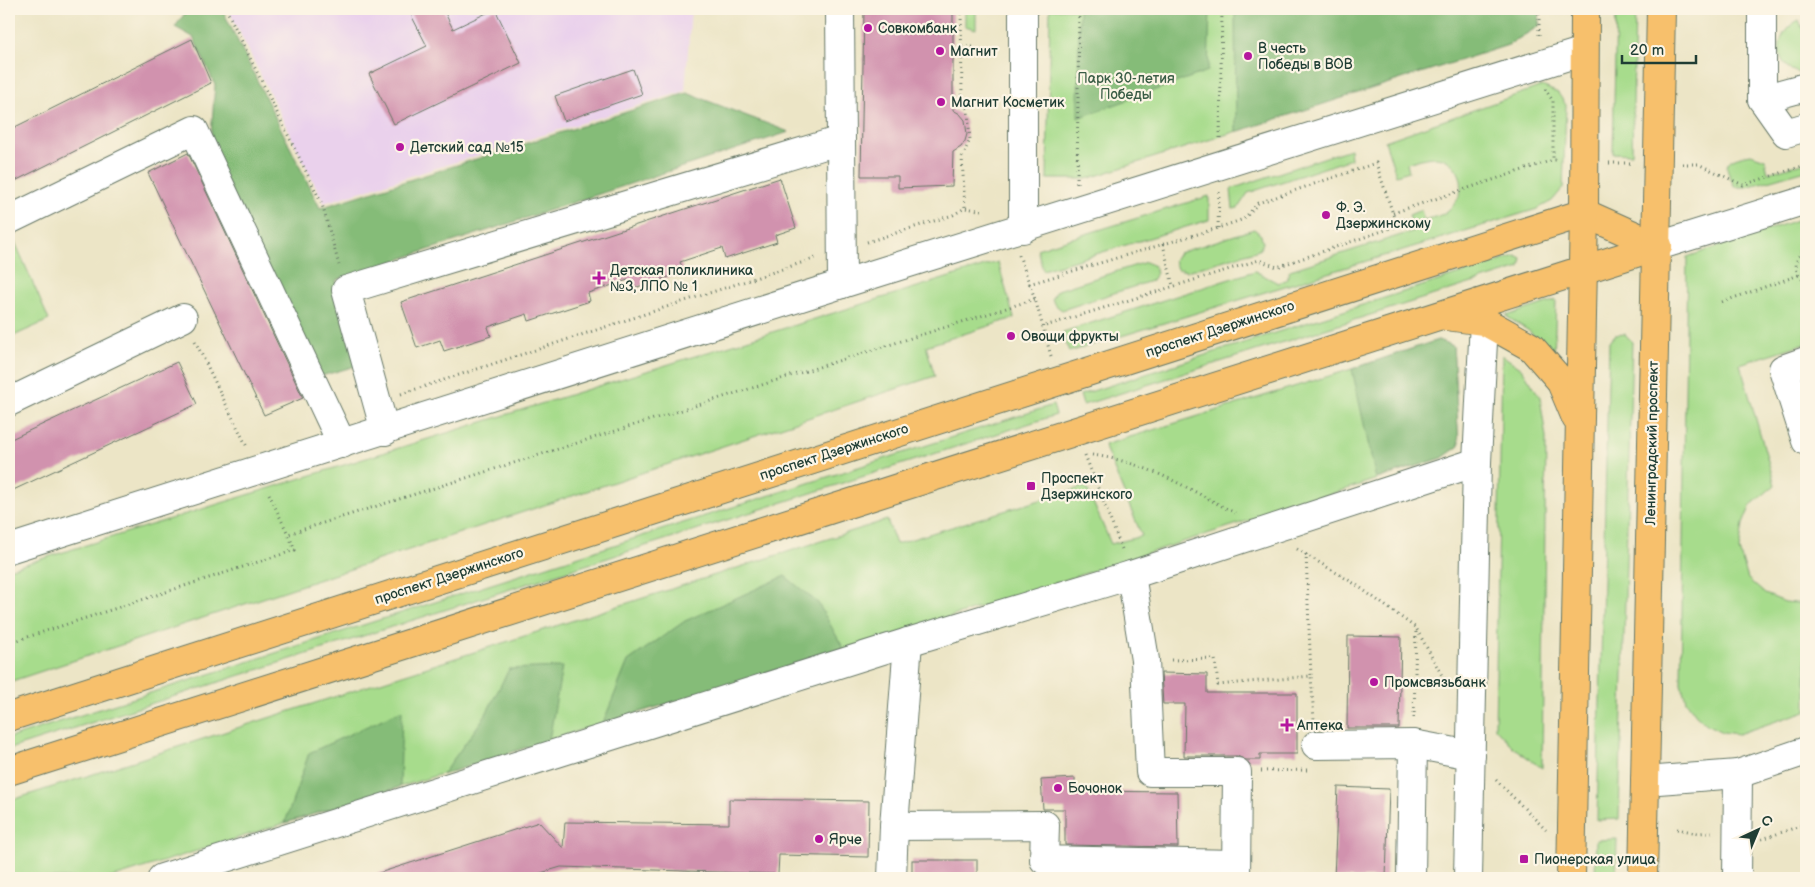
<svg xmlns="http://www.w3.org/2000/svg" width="1815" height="887" font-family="'Balsamiq Sans',sans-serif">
<rect width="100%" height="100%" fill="#fcf5e5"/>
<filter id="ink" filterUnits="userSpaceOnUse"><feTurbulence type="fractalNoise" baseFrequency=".02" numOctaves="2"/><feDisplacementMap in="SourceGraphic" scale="10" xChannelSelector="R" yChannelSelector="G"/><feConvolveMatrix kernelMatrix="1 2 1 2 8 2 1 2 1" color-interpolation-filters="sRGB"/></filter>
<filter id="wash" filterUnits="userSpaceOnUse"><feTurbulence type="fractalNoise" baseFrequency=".0096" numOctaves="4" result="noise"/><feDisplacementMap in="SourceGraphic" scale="20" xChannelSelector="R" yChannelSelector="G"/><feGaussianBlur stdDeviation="1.12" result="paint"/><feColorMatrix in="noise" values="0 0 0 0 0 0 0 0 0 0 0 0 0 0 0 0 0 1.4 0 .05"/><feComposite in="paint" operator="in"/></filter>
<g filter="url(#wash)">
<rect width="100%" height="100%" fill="#ece5c6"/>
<path fill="#ead1ec" d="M228 9H691L685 91 324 203Z"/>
<g fill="#a7dc8c" stroke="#638c60">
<path d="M965 9H976V29L965 26Z"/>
<path d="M1050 9H1539V26L1508 45 1086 179H1047Z"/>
<path d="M1616 9H1635L1632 154 1613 153Z"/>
<path d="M1799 20 1806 38V74C1773 72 1771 34 1799 20Z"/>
<path d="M1542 86 1558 93 1566 105 1563 188 1552 201 1537 209 1069 352 1063 332 1255 271 1278 283 1286 280 1290 270 1414 231 1409 215 1421 210 1424 220C1430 218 1437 217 1443 214 1457 205 1466 190 1459 174 1456 167 1450 161 1442 158 1431 155 1418 160 1407 163L1409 171 1396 175 1385 141Z"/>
<path d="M1350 149 1351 159 1248 193 1238 208 1233 209 1231 189Z"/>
<path d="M1751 154 1765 159 1768 173 1806 162V170L1746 187H1735C1722 163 1724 159 1751 154Z"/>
<path d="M1209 196V220L1043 270 1037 249Z"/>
<path d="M1806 217V343L1740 364 1775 485 1751 505 1743 524 1739 550 1748 579 1765 594 1785 602 1806 604V711L1738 734 1722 732 1708 725 1696 715 1686 701 1681 683 1687 257Z"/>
<path d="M1254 229 1261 235 1263 243 1259 250 1187 271 1177 269 1174 261 1179 253Z"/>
<path d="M15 242 49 320 9 338V244Z"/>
<path d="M1516 256 1522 259 1520 268 1083 405 1080 395Z"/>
<path d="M998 262 1014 318 926 346 935 376 9 682V569Z"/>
<path d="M1146 262 1154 266 1157 273 1151 281 1062 310 1054 304 1052 298 1058 290Z"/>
<path d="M1556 300 1554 358 1529 331 1506 316Z"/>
<path d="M1625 334 1632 342 1619 819 1597 820 1609 342 1615 335Z"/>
<path d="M1438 340 1453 346 1459 446 1442 458 845 651 603 723 111 878H9V801L887 520 896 544 1086 486 1111 544 1142 536 1104 445 1352 369Z"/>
<path d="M1502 355 1522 369 1540 397 1546 438 1542 768 1514 748 1495 728Z"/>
<path d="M1053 405 1056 415 9 749V738Z"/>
<path d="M1617 839 1616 878H1595L1596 840Z"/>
</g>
<g fill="#85bc78" stroke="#527c56">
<path d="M188 9H222L320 208 687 93 789 132 336 280 359 365 318 377 210 147 215 85 193 37 175 27Z"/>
<path d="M1079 9H1210L1208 71 1078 118Z"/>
<path d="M1235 9H1539V26L1508 45 1236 132Z"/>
<path d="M1438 340 1453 346 1459 446 1442 458 1376 479 1352 369Z"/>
<path d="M785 576 818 603 845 651 603 723 628 661 685 621Z"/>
<path d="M562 667 549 740 442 775 485 716 509 669Z"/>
<path d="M402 710 400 787 285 823 309 753Z"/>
</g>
<g id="blocks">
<g fill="#d192ae">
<path d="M408 9H443L453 29 495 9 521 63 394 124 369 74 427 46Z"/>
<path d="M864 9H953V110L960 114 965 120 967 134 965 141 961 147 953 152 952 186 898 188V176H861Z"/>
<path d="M192 39 211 83 9 184V130Z"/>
<path d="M633 69 642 94 564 121 555 96Z"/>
<path d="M188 153 303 398 264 415 148 173Z"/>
<path d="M780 178 796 228 775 235 777 242 725 259 722 248 680 262 684 272 631 289 628 280 588 293 590 301 529 321 527 314 488 327 491 336 444 351 440 340 417 348 401 302Z"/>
<path d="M177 362 197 404 9 492V440Z"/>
<path d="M1348 636 1401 637 1399 728H1347Z"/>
<path d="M1161 673 1207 674V693H1297V754H1260V760H1246L1237 756H1184L1185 704H1163Z"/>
<path d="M1075 778V791L1177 792 1178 847 1065 845V809H1043L1041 780Z"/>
<path d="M1338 787 1389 789 1386 878H1334Z"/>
<path d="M729 799 869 801 868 857 779 855 778 874 561 867 524 878H377L376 874 539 822 563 848 565 822 729 824Z"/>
<rect x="912" y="860" width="65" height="18"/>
</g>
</g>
</g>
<g filter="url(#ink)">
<use href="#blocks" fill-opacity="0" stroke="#677867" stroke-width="1"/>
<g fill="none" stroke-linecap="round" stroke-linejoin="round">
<defs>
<g id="minor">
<path d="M840 9 841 140"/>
<path d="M1023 9V229"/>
<path d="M1762 9V99L1786 133 1806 127"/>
<path d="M1762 99 1806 87"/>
<path d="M9 220 194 130 342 444"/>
<path d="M1658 246 1806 200"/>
<path d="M1806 361 1783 369 1806 441"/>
<path d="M9 402 183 318"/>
<path d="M385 431 346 290 841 140 842 284"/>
<path d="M9 549 842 284 1584 51"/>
<path d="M1131 575 1145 660 1150 772H1237L1236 878"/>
<path d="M908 642 894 826 1045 825 1044 860 1236 864"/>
<path d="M1413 744 1471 755"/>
<path d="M1316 745 1413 744 1411 878"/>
<path d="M1645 781 1738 774 1806 751"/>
<path d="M162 878 908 642 1131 575 1477 462"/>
<path d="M892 878 894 826"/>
<path d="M1468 878 1477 462 1484 321"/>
<path d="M1737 878 1738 774"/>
</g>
<g id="major">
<path d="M1446 316 1484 321 1531 347 1560 380 1576 418"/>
<path d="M9 717 1584 213 1658 246"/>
<path d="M9 771 1658 246"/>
<path d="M1571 878 1584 213 1585 9"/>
<path d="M1643 878 1661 9"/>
</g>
</defs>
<use href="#minor" stroke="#677867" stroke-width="30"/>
<use href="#major" stroke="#677867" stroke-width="30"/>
<g stroke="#677867" stroke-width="3" stroke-dasharray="1 4" stroke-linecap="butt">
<path d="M226 9 322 204 339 265"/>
<path d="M961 9 962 96 968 111 970 140 962 157 965 208"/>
<path d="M1539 9V38"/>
<path d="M1697 9 1709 13 1715 9"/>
<path d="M962 47H976"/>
<path d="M1545 89 1553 101V160H1558"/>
<path d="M1220 138 1222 9"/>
<path d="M1609 163H1633"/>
<path d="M1682 164H1698L1743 185 1806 165"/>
<path d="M1077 183 1079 9"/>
<path d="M1393 213 1553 160"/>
<path d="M1218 228 1219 192"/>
<path d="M867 242 953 215 965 208 985 211"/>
<path d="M1163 244 1173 286"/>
<path d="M1806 248C1794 257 1792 273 1806 282"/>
<path d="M1019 255 1035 299 1051 356"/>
<path d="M1029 284 1218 228 1244 219 1258 203 1376 163 1397 226 1277 267 1259 260 1042 327"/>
<path d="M1722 302 1799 275"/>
<path d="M195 341 247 447"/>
<path d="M401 394 816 258"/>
<path d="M1085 455 1123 552"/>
<path d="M1092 455C1147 462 1187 488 1235 513"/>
<path d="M269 494 288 534"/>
<path d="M1297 549 1355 584 1416 628 1445 681"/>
<path d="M1306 554 1311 676"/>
<path d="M9 643 295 550 288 534 1035 299"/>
<path d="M1171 660 1215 659 1218 685 1311 676 1314 720"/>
<path d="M1414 718 1416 630"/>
<path d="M1261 771 1307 770"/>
<path d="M1496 780 1546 830"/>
<path d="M1677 829 1698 833 1712 832"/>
<path d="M1762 839 1806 824"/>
</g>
<use href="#minor" stroke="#fff" stroke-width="28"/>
<use href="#major" stroke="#f7c06c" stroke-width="28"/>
</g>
</g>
<g fill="#b5179e" stroke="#fcf5e5" stroke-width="2">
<circle cx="868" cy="28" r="5"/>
<circle cx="940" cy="51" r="5"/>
<circle cx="1248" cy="56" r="5"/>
<circle cx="941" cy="102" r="5"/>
<circle cx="400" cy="147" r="5"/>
<circle cx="1326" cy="215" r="5"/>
<path d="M596.5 270.5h5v5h5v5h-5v5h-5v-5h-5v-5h5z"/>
<circle cx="1011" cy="336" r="5"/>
<rect x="1026" y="481" width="10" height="10" rx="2.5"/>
<circle cx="1374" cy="682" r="5"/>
<path d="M1284.5 717.5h5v5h5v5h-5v5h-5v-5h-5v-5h5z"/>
<circle cx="1058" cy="788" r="5"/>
<circle cx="819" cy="839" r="5"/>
<rect x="1519" y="854" width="10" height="10" rx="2.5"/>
</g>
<g text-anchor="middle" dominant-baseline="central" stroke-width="4.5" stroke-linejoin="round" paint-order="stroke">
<g font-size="14" fill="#1f3d34" stroke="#fcf5e5" text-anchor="start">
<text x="878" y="28">Совкомбанк</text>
<text x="1258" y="48">В честь<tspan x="1258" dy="16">Победы в ВОВ</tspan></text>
<text x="950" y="51">Магнит</text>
<text x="951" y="102">Магнит Косметик</text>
<text x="410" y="147">Детский сад №15</text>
<text x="1336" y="207">Ф. Э.<tspan x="1336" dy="16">Дзержинскому</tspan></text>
<text x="610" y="270">Детская поликлиника<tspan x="610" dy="16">№3, ЛПО № 1</tspan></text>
<text x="1021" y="336">Овощи фрукты</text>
<text x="1041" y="478">Проспект<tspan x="1041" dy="16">Дзержинского</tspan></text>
<text x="1384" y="682">Промсвязьбанк</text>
<text x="1297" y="725">Аптека</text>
<text x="1068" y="788">Бочонок</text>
<text x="829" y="839">Ярче</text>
<text x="1534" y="859">Пионерская улица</text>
</g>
<g font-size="14" fill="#3a5d46" stroke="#fcf5e5">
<text x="1126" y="78">Парк 30-летия<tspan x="1126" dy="16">Победы</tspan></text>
</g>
<g font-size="14" fill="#1f3d34" stroke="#fcf5e5">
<text transform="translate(1220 329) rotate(-18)">проспект Дзержинского</text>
<text transform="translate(1652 443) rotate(-89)">Ленинградский проспект</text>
<text transform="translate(834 452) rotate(-18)">проспект Дзержинского</text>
<text transform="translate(449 576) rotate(-18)">проспект Дзержинского</text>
</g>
</g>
<rect width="1815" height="887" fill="none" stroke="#fcf5e5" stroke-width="30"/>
<g transform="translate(1758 830) rotate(44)" stroke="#fcf5e5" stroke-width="4" paint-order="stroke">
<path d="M0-4L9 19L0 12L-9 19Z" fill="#1f3d34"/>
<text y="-8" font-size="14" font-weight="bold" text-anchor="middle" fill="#1f3d34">С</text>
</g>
<path d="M1622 55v8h74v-8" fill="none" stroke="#1f3d34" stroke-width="2.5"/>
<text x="1630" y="55" font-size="15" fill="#1f3d34" stroke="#fcf5e5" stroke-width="4" paint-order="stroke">20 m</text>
</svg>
